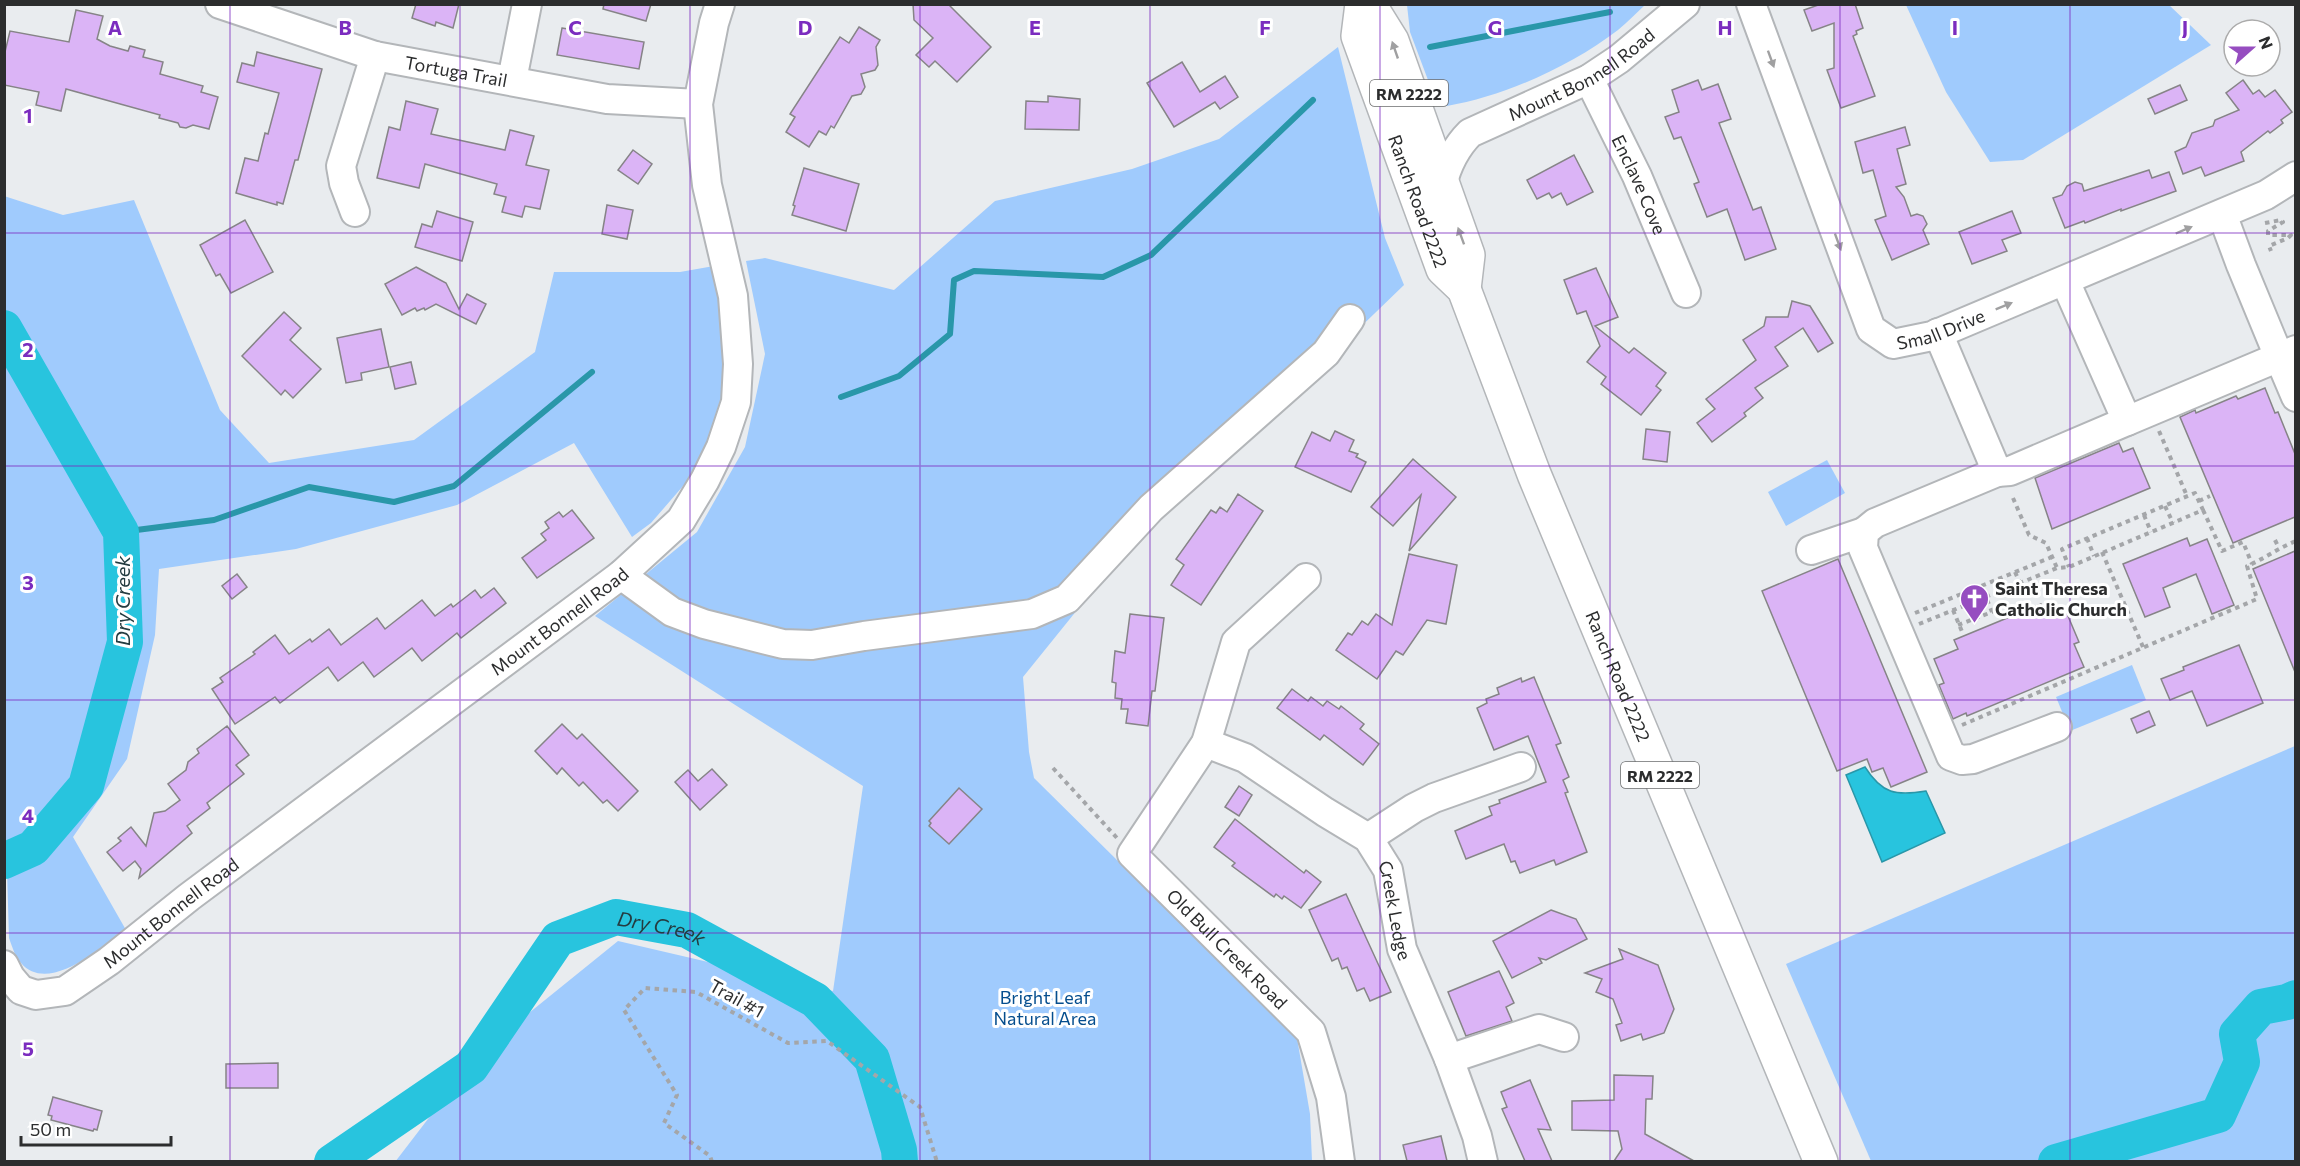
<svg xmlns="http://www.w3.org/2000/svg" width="2300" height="1166" font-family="Commissioner,sans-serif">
<rect width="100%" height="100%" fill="#e9ecef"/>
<g fill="#a0cbfd">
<path d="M1407 5V4L1645 5C1636 13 1628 22 1618 30 1571 66 1505 96 1447 106L1434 96 1410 32Z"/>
<path d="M1906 5H2169L2211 45 2023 160 1990 162 1946 92Z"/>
<path d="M1338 47 1385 238 1404 285 1111 568 1023 677 1029 752 1034 778 1297 1038 1310 1114 1312 1161 395 1162 477 1055 618 941 833 991 863 786 595 616 697 532 745 447 765 354 746 261 765 258 894 290 995 201 1132 169 1219 139Z"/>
<path d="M4 196 63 215 134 200 220 410 269 463 414 440 535 352 554 272H680L714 266 724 338 722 408 696 471 651 523 632 537 574 443 457 505 296 549 159 569 155 635 127 759 73 837 126 930C102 947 48 995 21 963 15 957 12 946 9 938L4 771Z"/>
<path d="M1827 460 1845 493 1786 526 1768 492Z"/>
<path d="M2132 665 2146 700 2070 731 2056 697Z"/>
<path d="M2295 746V1161H1871L1786 964Z"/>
</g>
<path fill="#28c4de" stroke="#2997a9" stroke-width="1.5" d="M1865 767C1882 794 1896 796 1926 791L1945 833 1882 862 1846 775Z"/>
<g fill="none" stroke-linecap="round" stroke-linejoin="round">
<g stroke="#2997a9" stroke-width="6">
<path d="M1430 47 1610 12"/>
<path d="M841 397 899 376 950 334 954 280 974 271 1103 277 1151 255 1313 100"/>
<path d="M121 532 214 520 309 487 394 502 454 486 592 372"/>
</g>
<g stroke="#28c4de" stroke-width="36">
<path d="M4 328 121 532 125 642 86 786 33 848 4 861"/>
<path id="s1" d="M332 1162 471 1067 558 939 616 917 687 930 815 1000 872 1059 899 1150 900 1162"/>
<path d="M2056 1162 2218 1115 2242 1062 2237 1034 2261 1007 2287 1002 2296 998"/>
</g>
</g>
<g fill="#dbb4f6" stroke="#868487" stroke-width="1.5">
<path d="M416 4H459L453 28 436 22 435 26 412 18Z"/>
<path d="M604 4H651L646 21 603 9Z"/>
<path d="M913 4H948L991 47 957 82 935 61 929 67 916 55 933 38 914 20Z"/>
<path d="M1821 4H1855L1863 28 1856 31 1857 34 1853 36 1875 96 1841 108 1827 70 1834 68V23L1812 31 1804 10Z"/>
<path d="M76 10 103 16 97 39 110 46 128 51 130 46 145 50 143 57 163 62 160 74 203 86 201 92 218 97 209 129 193 125 186 128 180 127 178 123 159 118 160 115 66 89 61 111 36 105 39 92 4 85V56L10 31 69 42Z"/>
<path d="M859 27 880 40 876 47 878 65 875 70 861 74 865 87 861 94 852 96 834 128 831 126 826 135 819 131 809 147 786 132 795 117 790 114 840 37 849 43Z"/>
<path d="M562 28 644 42 639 69 557 55Z"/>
<path d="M257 52 322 69 298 160H295L283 204 277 202V205L236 193 245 158 258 161 265 133 268 134 279 93 237 82 242 63 254 66Z"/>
<path d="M1182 62 1200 92 1225 76 1238 97 1220 109 1215 102 1174 127 1147 83Z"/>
<path d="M1698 80 1702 90 1718 84 1731 119 1719 123 1753 210 1761 207 1776 249 1745 260 1727 209 1707 217 1694 184 1699 182 1681 137 1674 139 1665 117 1679 112 1672 90Z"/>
<path d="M2243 80 2253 94 2259 90 2265 97 2275 90 2292 112 2281 120 2283 123 2270 133 2268 131 2241 152 2244 161 2205 176 2201 167 2183 174 2175 152 2186 147 2192 133 2213 126 2215 120 2239 110 2226 93Z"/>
<path d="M2180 85 2187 100 2155 114 2148 99Z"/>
<path d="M1048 96 1080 99 1079 130 1025 129 1026 101 1048 102Z"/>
<path d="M406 101 438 109 431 134 505 150 510 130 534 136 526 165 549 170 540 209 525 206 522 217 502 212 506 197 494 194 497 184 425 164 419 188 377 178 389 127 400 130Z"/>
<path d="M1905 127 1910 145 1897 149 1906 184 1896 187 1904 197 1911 216 1917 214 1923 216 1927 224 1923 230 1929 244 1892 260 1875 220 1886 216 1873 170 1863 173 1855 142Z"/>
<path d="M633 150 652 164 638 184 618 170Z"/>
<path d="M1574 155 1593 192 1567 205 1561 193 1552 198 1549 193 1537 199 1527 180Z"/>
<path d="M804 168 859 184 846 231 792 215 795 206 793 205Z"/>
<path d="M2149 170 2152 178 2169 172 2176 191 2121 211V209L2085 223 2084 221 2065 228 2053 198 2062 195 2067 186 2075 182 2082 184 2084 191Z"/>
<path d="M607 205 633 210 627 239 602 234Z"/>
<path d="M437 211 473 222 462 261 415 247 422 224 432 227Z"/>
<path d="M2012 211 2021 233 2002 240 2007 251 1972 264 1959 232Z"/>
<path d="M245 220 273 272 231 293 220 274 216 276 200 245Z"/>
<path d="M416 267 446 283 459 309 467 294 486 304 476 324 436 304 425 310 424 308 417 311 415 308 402 315 385 284Z"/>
<path d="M1596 268 1618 317 1595 326 1629 353 1634 348 1666 373 1656 386 1661 390 1641 415 1601 384 1606 377 1587 362 1600 346 1586 311 1577 314 1564 280Z"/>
<path d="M1792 301 1810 306 1833 343 1818 352 1803 328 1775 347 1788 366 1755 388 1763 398 1744 413 1746 416 1712 442 1697 423 1715 409 1706 399 1756 360 1743 340 1764 326 1766 317H1788Z"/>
<path d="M284 312 301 328 290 340 321 369 293 398 285 390 281 395 242 356Z"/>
<path d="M381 329 389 367 361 373 362 380 346 383 337 338Z"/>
<path d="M411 362 416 384 395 389 390 367Z"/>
<path d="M2265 388 2275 413 2278 412 2295 454V517L2233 543 2180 417 2195 410 2196 413 2236 396 2238 399Z"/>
<path d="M1646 429 1670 432 1667 462 1643 459Z"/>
<path d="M1335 431 1354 440 1349 451 1358 454 1356 457 1366 462 1351 492 1295 467 1312 432 1330 441Z"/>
<path d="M2119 443 2123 452 2133 448 2150 488 2052 529 2035 478Z"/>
<path d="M1413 459 1456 497 1409 551 1421 495 1393 526 1371 507Z"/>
<path d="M1238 494 1263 511 1201 605 1171 585 1184 565 1176 559 1211 510 1216 513 1220 507 1227 512Z"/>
<path d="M572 510 594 538 537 578 522 558 546 540 541 534 549 528 545 522 559 512 563 517Z"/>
<path d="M2187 538 2190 546 2207 539 2234 605 2212 614 2196 574 2163 588 2170 607 2145 617 2123 564Z"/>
<path d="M2295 551V672L2253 569Z"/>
<path d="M1409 554 1457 565 1446 624 1427 620 1403 655 1396 651 1377 679 1336 650 1348 633 1352 635 1362 621 1368 625 1376 614 1392 625Z"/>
<path d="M1838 559 1927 772 1891 787 1883 768 1872 772 1867 759 1837 771 1762 591Z"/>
<path d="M237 574 247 587 232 599 222 586Z"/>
<path d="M494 588 506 603 461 638 457 633 422 661 412 648 374 677 363 662 338 681 328 667 280 703 275 697 235 724 212 689 223 682 220 678 255 654 253 652 275 635 289 654 310 639 312 642 329 629 341 645 377 618 385 629 422 600 435 616 451 604 453 607 475 590 481 598Z"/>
<path d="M2041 604 2047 616 2065 609 2079 642 2074 644 2084 667 1967 716 1966 713 1953 719 1939 685 1944 683 1934 659 1958 649 1954 640Z"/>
<path d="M1130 614 1164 618 1155 691H1152L1148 726 1126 723 1128 709H1121L1122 699 1115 698 1116 683 1112 682 1115 651 1125 653Z"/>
<path d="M2239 645 2263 703 2207 726 2192 691 2170 700 2161 679 2184 670 2183 667Z"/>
<path d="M1534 677 1561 743 1556 745 1569 777 1563 780 1568 792 1565 793 1587 852 1556 865 1554 860 1520 873 1515 861 1511 862 1504 844 1466 859 1455 831 1492 815 1489 807 1500 803 1499 800 1546 782 1528 736 1494 750 1477 708 1487 703 1486 699 1499 694 1497 688 1521 678 1522 682Z"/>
<path d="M1292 689 1308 701 1311 697 1323 706 1327 701 1339 709 1341 706 1364 724 1360 729 1379 744 1363 765 1324 735 1320 740 1277 708Z"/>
<path d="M2149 711 2155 725 2137 733 2131 719Z"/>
<path d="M562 724 577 739 582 734 638 791 618 811 607 800 603 803 583 782 579 786 562 768 557 774 535 751Z"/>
<path d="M227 726 249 755 236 765 244 774 207 803 210 808 187 826 192 833 139 878 141 869 135 861 123 871 107 852 121 841 118 838 131 827 146 846 154 813 165 811 180 800 168 784 186 770 188 762 199 753 197 749Z"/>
<path d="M712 769 727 785 700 810 675 782 688 770 698 781Z"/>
<path d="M1239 786 1252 795 1239 816 1225 807Z"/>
<path d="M959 788 982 809 949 844 929 826 931 823 929 821Z"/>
<path d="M1235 819 1304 873 1306 870 1321 882 1301 908 1284 896 1282 899 1276 894 1274 897 1232 866 1235 863 1214 847Z"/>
<path d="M1346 894 1391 992 1370 1001 1364 988 1357 991 1347 967 1342 969 1338 958 1332 961 1309 910Z"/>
<path d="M1551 910 1576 919 1587 939 1546 960 1539 958 1542 963 1512 978 1493 941Z"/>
<path d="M1619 949 1658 965 1674 1009 1664 1033 1643 1040 1641 1034 1621 1041 1616 1025 1622 1023 1613 999 1596 992 1602 979 1585 973 1623 959Z"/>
<path d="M1499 971 1514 1003 1506 1007 1512 1021 1466 1036 1448 992Z"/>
<path d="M278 1063V1088H226V1064Z"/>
<path d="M1614 1075 1653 1076 1652 1099H1646L1645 1134 1694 1161H1614L1622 1149 1618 1131 1572 1130V1101L1614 1100Z"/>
<path d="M1530 1080 1551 1130 1538 1129 1552 1161H1525L1502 1109 1507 1107 1501 1092Z"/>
<path d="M53 1097 102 1111 97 1130 94 1129 93 1131 51 1120 52 1116 48 1115Z"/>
<path d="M1441 1136 1447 1161H1407L1403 1145Z"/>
</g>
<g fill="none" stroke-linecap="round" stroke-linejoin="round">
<defs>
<g id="minor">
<path id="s2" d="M220 4 375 56 607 99 698 104"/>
<path id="s3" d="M1751 4 1871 329 1893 344 1932 336 2266 195 2296 176"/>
<path id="s4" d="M1589 79 1637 176 1686 293"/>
<path d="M512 80 527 4"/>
<path id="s5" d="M1442 185C1447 165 1455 148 1470 133L1589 79 1619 59 1685 4"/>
<path d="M355 212 344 183 341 166 375 56"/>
<path d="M2222 214 2241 265 2279 357 2296 350"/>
<path d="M2065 281 2127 421 2279 357 2296 397"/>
<path d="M1938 333 1997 472 1875 523 1864 532 1863 548 1951 756 1962 760 1973 759 2057 727"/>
<path d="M1997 472 2010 471 2127 421"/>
<path d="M1811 550 1864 532"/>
<path d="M621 575 672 612 704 624 783 644 812 645 864 636 1032 614 1067 599 1151 508 1326 353 1350 319"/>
<path id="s6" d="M1306 578 1236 642 1206 743 1132 854 1311 1032 1331 1097 1340 1162"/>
<path id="s7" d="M1206 743 1245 758 1325 812 1368 838 1388 870 1402 949 1449 1059 1477 1136 1483 1162"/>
<path d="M1368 838 1414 808 1434 798 1521 767"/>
<path id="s8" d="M4 965 10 977 21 990 36 995 65 991 109 961 189 897 621 575 681 520 705 480 721 447 736 402 738 364 733 296 707 185 698 104 714 23 720 4"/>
<path d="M1449 1059 1539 1029 1564 1037"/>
</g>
<g id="major">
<path id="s9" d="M1362 4 1358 36 1443 269 1464 289 1534 474 1821 1162"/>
<path d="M1369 4 1392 41 1468 255 1464 289"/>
</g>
</defs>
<use href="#minor" stroke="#b3b6b9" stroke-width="32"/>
<use href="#major" stroke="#b3b6b9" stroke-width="36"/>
<g stroke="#a4a6a9" stroke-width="4" stroke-dasharray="4.5 4.5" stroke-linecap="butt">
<path d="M2265 223 2281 220 2283 222 2268 231V235H2291L2288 238 2269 246 2271 251"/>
<path d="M2159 431 2187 496"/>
<path d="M2013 498 2029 535 2046 543 2057 568"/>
<path d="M2199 501 2210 496"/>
<path d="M2165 506 2173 523"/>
<path d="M2203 510 2222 551 2243 542 2252 564"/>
<path d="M2144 515 2151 532"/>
<path d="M2087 538 2094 556"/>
<path d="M2275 540 2279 548"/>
<path d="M2102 552 2143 647"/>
<path d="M2015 572 2020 583"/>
<path d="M1953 610 1963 634"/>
<path d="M1915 613 2052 557"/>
<path d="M1919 624 2057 568 2069 567 2203 510 2195 493 2062 549 2069 567"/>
<path d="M1958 625 1992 612 1986 597"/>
<path d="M1962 725 2257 599 2247 566C2264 559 2278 548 2296 541"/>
<path d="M1053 768 1117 838"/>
<path d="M712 1162 710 1156 664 1123 677 1095 624 1010 645 988 696 992 788 1043 827 1041 920 1107 937 1162"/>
</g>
<use href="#minor" stroke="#fff" stroke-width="28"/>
<use href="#major" stroke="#fff" stroke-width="33"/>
</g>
<defs><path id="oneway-solid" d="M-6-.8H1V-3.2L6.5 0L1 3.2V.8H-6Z" transform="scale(1.5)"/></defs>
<g fill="#a0a0a1">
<use href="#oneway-solid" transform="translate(1395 50) rotate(-109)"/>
<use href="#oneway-solid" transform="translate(1771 59) rotate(70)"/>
<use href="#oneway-solid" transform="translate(2184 230) rotate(-23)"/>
<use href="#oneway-solid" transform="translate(1461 236) rotate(-110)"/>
<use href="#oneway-solid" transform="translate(1838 242) rotate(70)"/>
<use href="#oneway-solid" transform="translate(2004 306) rotate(-22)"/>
</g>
<path fill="none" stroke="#7b2cbf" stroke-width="1.5" stroke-opacity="0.55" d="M230 4V1162M460 4V1162M690 4V1162M920 4V1162M1150 4V1162M1380 4V1162M1610 4V1162M1840 4V1162M2070 4V1162M4 233H2296M4 466H2296M4 700H2296M4 933H2296"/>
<defs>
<symbol id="church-pin" viewBox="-11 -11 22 30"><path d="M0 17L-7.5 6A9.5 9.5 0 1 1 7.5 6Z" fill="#964dc0" stroke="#fff"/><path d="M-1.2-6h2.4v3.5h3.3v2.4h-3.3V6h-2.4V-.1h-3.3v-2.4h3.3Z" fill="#fff"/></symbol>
</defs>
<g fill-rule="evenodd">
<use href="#church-pin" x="1958" y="582" width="33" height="45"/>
</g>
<g text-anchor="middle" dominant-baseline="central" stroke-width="6" stroke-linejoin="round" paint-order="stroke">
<g fill="#fff" stroke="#6b6c6d" stroke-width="1.5">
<rect x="1370" y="80" width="78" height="26" rx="4.5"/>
<rect x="1621" y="762" width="78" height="26" rx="4.5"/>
</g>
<g font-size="16" font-weight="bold" fill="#2c2d2e">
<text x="1409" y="93">RM 2222</text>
<text x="1660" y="775">RM 2222</text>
</g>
<g font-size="18" fill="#2c2d2e" stroke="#fff">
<text stroke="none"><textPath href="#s2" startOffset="246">Tortuga Trail</textPath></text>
<text stroke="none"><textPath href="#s5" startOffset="186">Mount Bonnell Road</textPath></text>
<text stroke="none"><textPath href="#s4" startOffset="117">Enclave Cove</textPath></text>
<text stroke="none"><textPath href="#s9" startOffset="208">Ranch Road 2222</textPath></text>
<text stroke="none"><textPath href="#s3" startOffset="423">Small Drive</textPath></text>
<text stroke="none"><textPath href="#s8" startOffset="693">Mount Bonnell Road</textPath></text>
<text stroke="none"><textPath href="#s9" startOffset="726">Ranch Road 2222</textPath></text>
<text stroke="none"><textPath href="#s7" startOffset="267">Creek Ledge</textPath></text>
<text stroke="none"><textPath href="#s8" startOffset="207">Mount Bonnell Road</textPath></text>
<text stroke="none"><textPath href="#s6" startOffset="468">Old Bull Creek Road</textPath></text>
<text transform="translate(737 998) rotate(29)">Trail #1</text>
</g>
<g font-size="18" font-weight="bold" fill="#2c2d2e" stroke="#fff" text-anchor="start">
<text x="1995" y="588">Saint Theresa<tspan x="1995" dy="21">Catholic Church</tspan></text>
</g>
<g font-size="18" fill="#054e8e" stroke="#fff">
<text x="1045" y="997">Bright Leaf<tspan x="1045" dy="21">Natural Area</tspan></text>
</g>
<g font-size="20" font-style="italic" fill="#243c41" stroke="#fff">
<text transform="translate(122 601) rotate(-90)">Dry Creek</text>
<text stroke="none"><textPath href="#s1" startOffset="432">Dry Creek</textPath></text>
</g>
</g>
<g font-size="20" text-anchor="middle" font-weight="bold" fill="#7b2cbf" stroke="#fff" stroke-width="6" stroke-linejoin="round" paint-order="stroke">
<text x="115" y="35">A</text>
<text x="345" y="35">B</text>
<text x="575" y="35">C</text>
<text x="805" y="35">D</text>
<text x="1035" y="35">E</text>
<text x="1265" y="35">F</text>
<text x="1495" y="35">G</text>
<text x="1725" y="35">H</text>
<text x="1955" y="35">I</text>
<text x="2185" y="35">J</text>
<text x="28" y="123">1</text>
<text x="28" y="357">2</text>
<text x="28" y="590">3</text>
<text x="28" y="823">4</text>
<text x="28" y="1056">5</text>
</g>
<rect width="2300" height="1166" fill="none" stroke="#2c2d2e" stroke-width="12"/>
<g transform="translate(2252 48) rotate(69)"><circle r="28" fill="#ffffff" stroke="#ababab" stroke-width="1.5"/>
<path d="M0-4.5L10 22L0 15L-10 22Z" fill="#964dc0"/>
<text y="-9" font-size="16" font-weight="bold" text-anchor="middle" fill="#2c2d2e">N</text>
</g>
<path d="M21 1136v9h150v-9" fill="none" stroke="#2c2d2e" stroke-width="3"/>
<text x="30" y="1136" font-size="18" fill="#2c2d2e" stroke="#ffffff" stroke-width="4.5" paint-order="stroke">50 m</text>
</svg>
